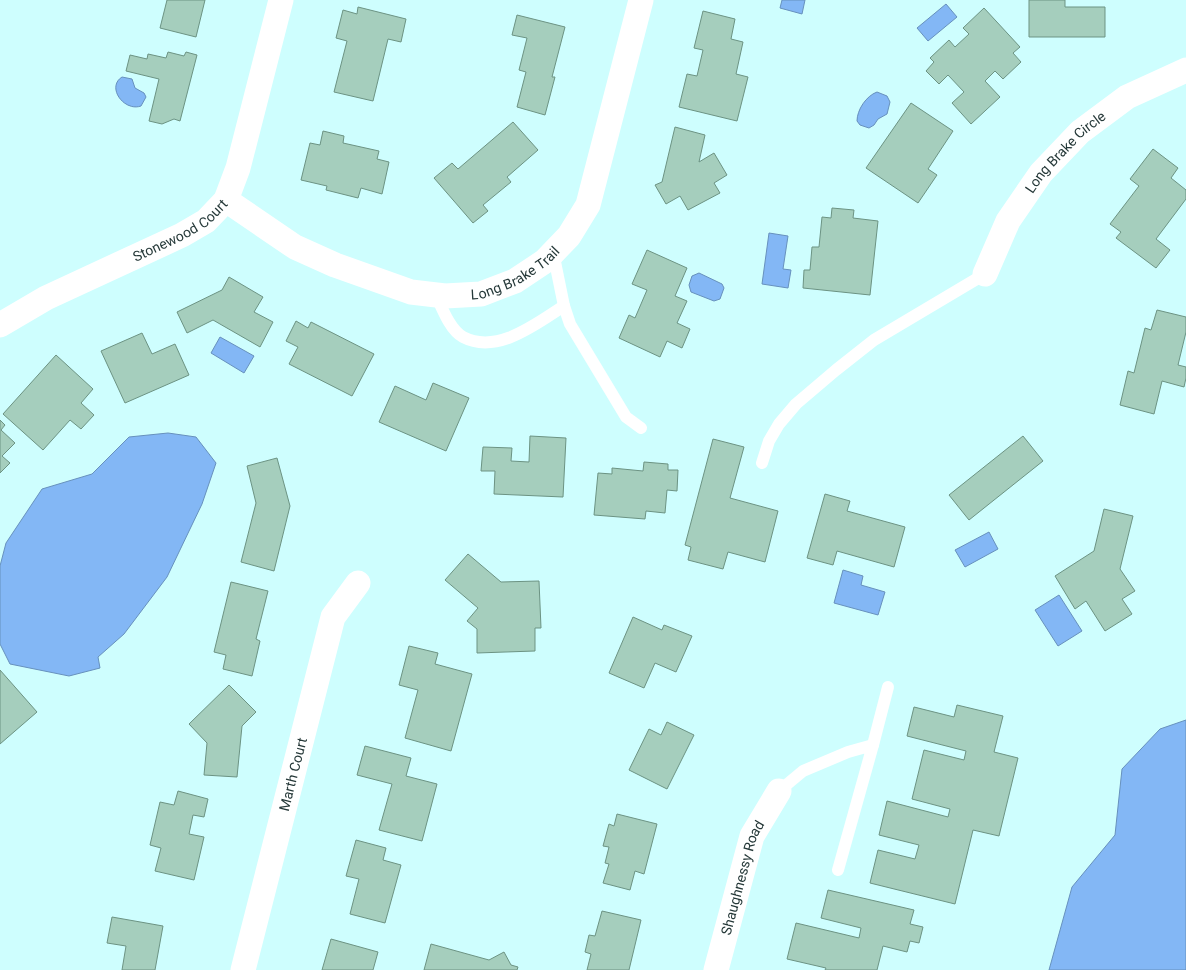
<svg xmlns="http://www.w3.org/2000/svg" width="1186" height="970" font-family="Roboto,sans-serif">
<rect width="100%" height="100%" fill="#cefefe"/>
<g fill="#83b7f5" stroke="#6791bd">
<path d="M782 0H805L802 14 780 8Z"/>
<path d="M946 4 957 17 928 41 917 28Z"/>
<path d="M122 77 132 79 135 88 144 93 146 97 141 106C124 112 106 87 122 77Z"/>
<path d="M877 92 887 96 890 102 887 114 878 119 874 125 869 128 860 125 857 121C857 110 866 96 877 92Z"/>
<path d="M769 233 788 236 783 269 791 270 788 288 762 284Z"/>
<path d="M699 273 722 284 724 288 720 299 714 301 691 292 689 285 692 276Z"/>
<path d="M220 337 254 356 244 373 211 353Z"/>
<path d="M168 433 196 437 216 463 202 504 167 577 124 634 98 657 100 668 69 676 10 664 0 644V566L6 543 42 489 92 474 129 437Z"/>
<path d="M989 532 998 549 965 567 955 550Z"/>
<path d="M843 570 863 576 861 585 885 592 878 615 834 603Z"/>
<path d="M1059 595 1082 631 1058 646 1035 610Z"/>
<path d="M1186 720V970H1049L1072 887 1115 835 1122 769 1160 729Z"/>
</g>
<g fill="#a5cebd" stroke="#6c9383">
<path d="M167 0H205L196 37 160 28Z"/>
<path d="M1029 0H1065V7H1105V37H1029Z"/>
<path d="M358 7 406 19 401 42 388 39 373 101 334 92 347 41 336 38 343 10 357 14Z"/>
<path d="M984 8 1020 47 1013 53 1021 62 1003 79 995 71 985 81 1000 97 971 124 952 103 964 92 948 75 939 84 926 71 934 62 930 58 949 40 955 47 969 34 963 28Z"/>
<path d="M703 11 735 19 731 39 743 42 736 74 748 77 737 121 679 107 687 74 697 76 703 50 694 48Z"/>
<path d="M517 15 565 27 552 77H555L545 115 517 107 526 72 519 70 527 38 512 35Z"/>
<path d="M168 52 184 56 186 52 197 55 180 121 174 119 162 124 149 121 159 79 126 71 130 55 147 59 148 54 166 58Z"/>
<path d="M911 103 953 131 928 169 937 175 918 203 866 168Z"/>
<path d="M513 122 538 150 507 177 511 182 483 205 488 211 473 223 434 178 452 163 458 169Z"/>
<path d="M675 127 705 135 699 162 714 153 727 175 714 183 720 193 688 210 680 196 666 204 655 185 662 182Z"/>
<path d="M323 131 344 136 343 143 379 151 377 159 389 162 382 194 361 188 358 198 326 190 327 186 301 180 310 143 320 145Z"/>
<path d="M1153 149 1178 168 1171 178 1186 190V199L1156 239 1170 250 1156 268 1116 238 1121 232 1110 224 1139 186 1130 179Z"/>
<path d="M832 208 854 210 853 218 878 221 870 295 803 288 804 270H810L812 247H819L822 217 831 218Z"/>
<path d="M647 250 687 268 675 296 687 301 677 323 690 329 682 348 667 341 660 357 619 338 629 315 635 318 647 290 632 284Z"/>
<path d="M229 277 263 297 254 312 273 322 260 347 213 320 187 333 177 312 222 290Z"/>
<path d="M1157 310 1186 317V332L1178 365 1186 367V378L1184 387 1162 381 1154 414 1120 405 1128 371 1134 373 1145 328 1151 330Z"/>
<path d="M296 321 308 328 311 322 374 354 352 396 289 364 298 347 286 341Z"/>
<path d="M142 333 152 354 175 344 189 375 125 403 101 351Z"/>
<path d="M56 355 93 389 81 403 94 415 81 429 70 420 43 450 3 414Z"/>
<path d="M433 383 469 398 446 451 379 422 395 386 426 400Z"/>
<path d="M0 420 5 425 1 430 15 443 2 456 10 463 0 473Z"/>
<path d="M530 436 566 438 563 497 494 494 495 471H481L483 447 512 448 511 461 529 462Z"/>
<path d="M1023 436 1043 461 969 520 949 495Z"/>
<path d="M713 439 744 447 730 498 778 511 765 562 728 552 723 569 688 560 691 547 685 545Z"/>
<path d="M277 458 290 506 274 571 241 562 256 503 247 466Z"/>
<path d="M644 462 668 464V470H678L677 491 667 490 665 513 646 511 645 519 594 515 598 473 612 474V468L643 471Z"/>
<path d="M825 494 850 501 847 511 905 527 894 567 837 551 833 565 807 558Z"/>
<path d="M1104 509 1133 516 1120 569 1135 591 1122 599 1132 614 1105 631 1086 601 1075 609 1055 576 1094 551Z"/>
<path d="M468 554 501 582 539 581 541 628H535V651L477 653V629L467 621 478 608 445 580Z"/>
<path d="M231 582 268 591 256 639 260 641 252 676 223 669 226 655 214 652Z"/>
<path d="M633 617 662 630 664 625 692 636 676 672 655 663 644 688 609 673Z"/>
<path d="M409 646 438 653 435 664 472 674 451 751 405 738 418 690 399 685Z"/>
<path d="M0 670 37 712 0 744Z"/>
<path d="M229 685 256 712 242 726 237 777 204 775 207 743 189 724Z"/>
<path d="M957 705 1003 716 994 752 1018 758 999 836 973 830 955 904 870 883 878 850 915 859 919 845 879 835 887 801 948 817 950 809 912 799 924 750 964 760 966 751 907 736 914 707 954 717Z"/>
<path d="M667 722 694 735 667 789 629 770 649 729 661 735Z"/>
<path d="M365 746 411 758 406 776 437 784 422 841 379 830 392 784 357 775Z"/>
<path d="M178 791 208 799 204 817 193 815 189 834 204 837 194 880 155 871 161 848 150 845 160 802 174 805Z"/>
<path d="M617 814 657 824 644 874 635 871 630 890 603 883 609 864 605 863 609 847 603 846 609 824 614 826Z"/>
<path d="M356 840 386 848 383 860 401 865 385 923 350 914 359 879 346 876Z"/>
<path d="M828 890 914 910 910 924 923 927 919 943 910 941 907 952 883 946 877 970H825L826 968 787 959 796 923 859 938 861 928 821 918Z"/>
<path d="M602 911 641 920 629 970H587L591 954 585 952 589 935 595 936Z"/>
<path d="M112 917 163 926 155 970H122L126 946 107 943Z"/>
<path d="M331 939 378 952 373 970H322Z"/>
<path d="M431 944 489 960 504 952 511 965 518 967 517 970H424Z"/>
</g>
<g fill="none" stroke-linecap="round" stroke-linejoin="round">
<g stroke="#fff" stroke-width="12">
<path d="M553 252 564 306 570 324 626 417 641 428"/>
<path d="M436 295C442 308 450 330 463 337 497 355 536 324 564 306"/>
<path d="M762 463 769 441 779 424 796 404 836 370 874 340 985 274"/>
<path d="M873 745 888 687"/>
<path d="M779 791 803 771 848 752 873 745 838 870"/>
</g>
<g stroke="#fff" stroke-width="25">
<path id="s1" d="M226 200 295 247 335 265 411 292 445 296 481 294 515 281 545 261 569 236 588 205 641 0"/>
<path id="s2" d="M985 274 1008 221 1041 173 1080 132 1127 97 1186 70"/>
<path id="s3" d="M0 325 46 298 182 235 206 221 226 200 238 168 281 0"/>
<path id="s4" d="M243 970 333 617 358 583"/>
<path id="s5" d="M716 970 752 836 779 791"/>
</g>
</g>
<g text-anchor="middle" dominant-baseline="central" stroke-width="5" stroke-linejoin="round" paint-order="stroke">
<g font-size="14" fill="#263939" stroke="#fff">
<text stroke="none"><textPath href="#s2" startOffset="148">Long Brake Circle</textPath></text>
<text stroke="none"><textPath href="#s3" startOffset="204">Stonewood Court</textPath></text>
<text stroke="none"><textPath href="#s1" startOffset="318">Long Brake Trail</textPath></text>
<text stroke="none"><textPath href="#s4" startOffset="202">Marth Court</textPath></text>
<text stroke="none"><textPath href="#s5" startOffset="96">Shaughnessy Road</textPath></text>
</g>
</g>
</svg>
